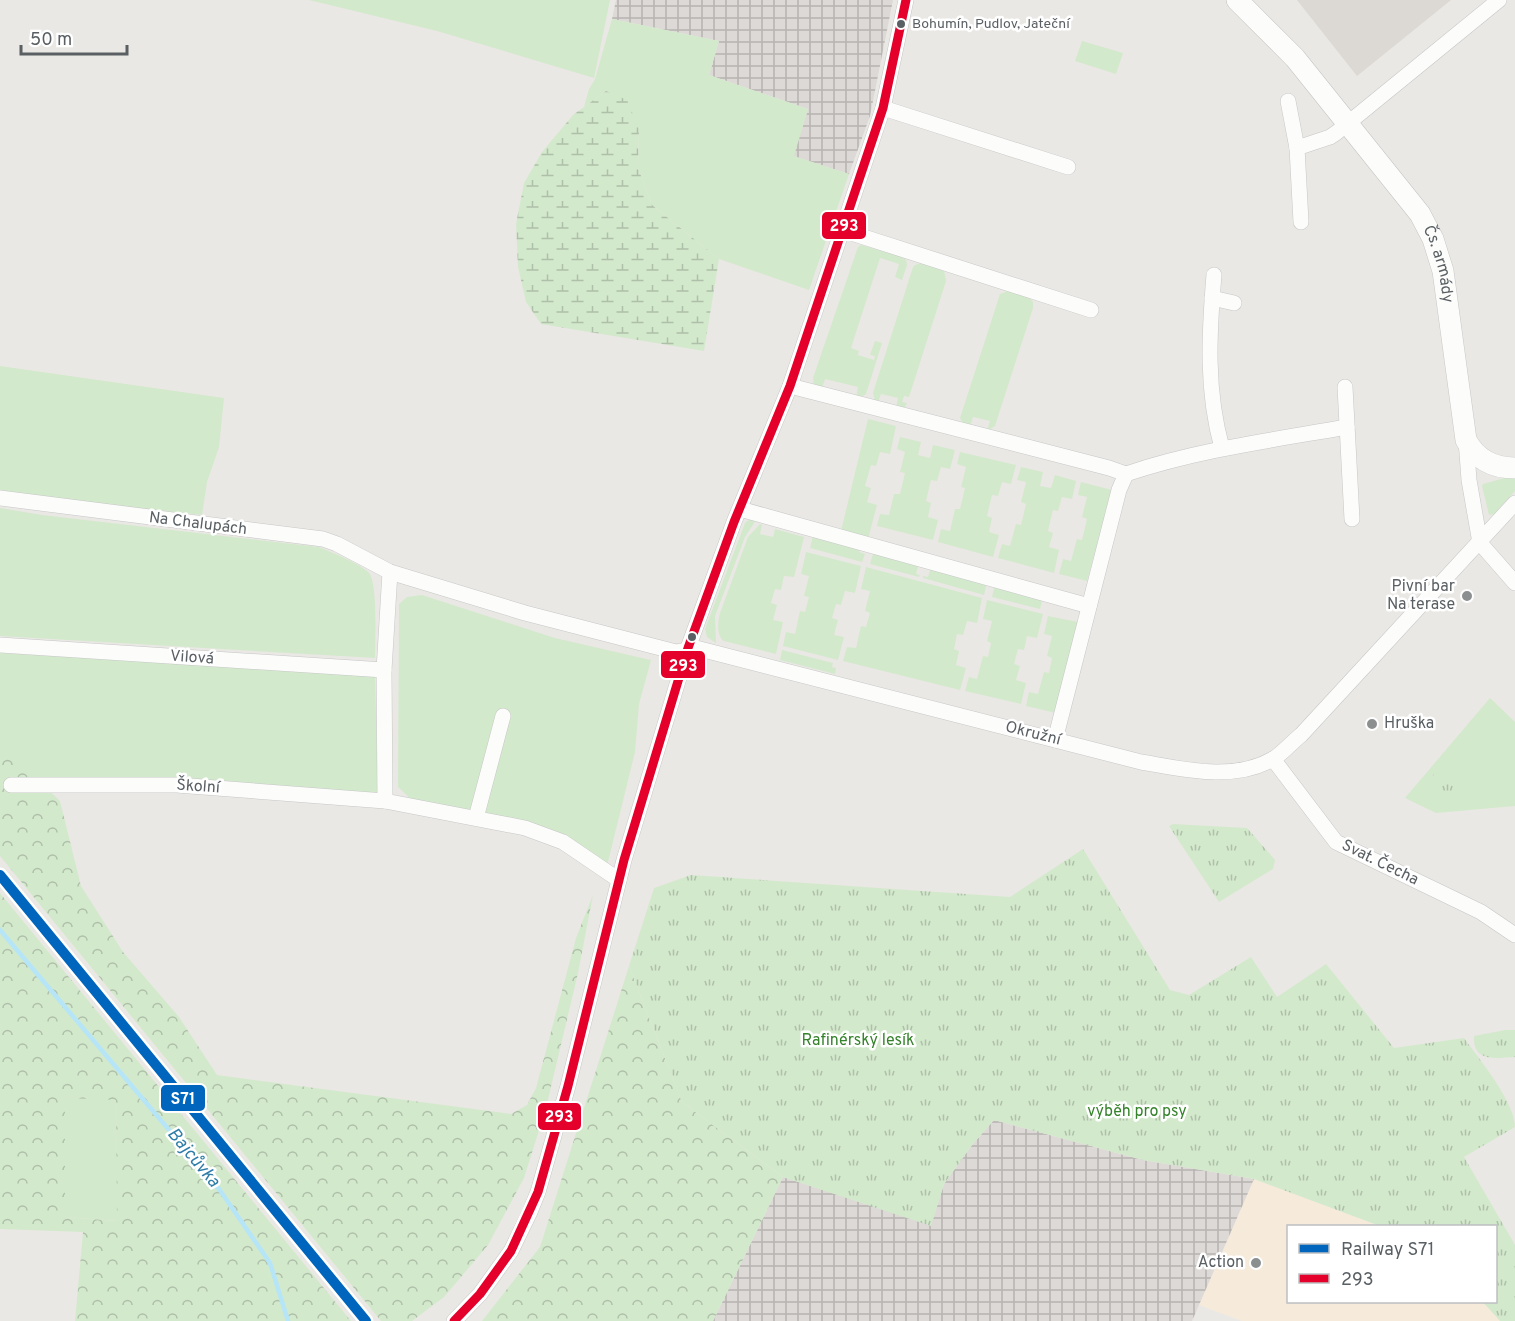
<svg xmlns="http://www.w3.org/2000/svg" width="1515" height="1321" font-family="Overpass,sans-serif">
<defs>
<pattern id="industrial-grid" width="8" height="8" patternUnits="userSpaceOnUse" patternTransform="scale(1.5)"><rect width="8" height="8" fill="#ddd9d6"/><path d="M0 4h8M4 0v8" fill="none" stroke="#b6b3b1"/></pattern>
<pattern id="forest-crowns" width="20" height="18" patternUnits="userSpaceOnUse" patternTransform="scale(1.5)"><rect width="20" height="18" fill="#d3e9cc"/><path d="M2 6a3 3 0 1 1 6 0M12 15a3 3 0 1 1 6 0" fill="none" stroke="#aec0a9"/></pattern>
<pattern id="wetland-marsh" width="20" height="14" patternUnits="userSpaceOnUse" patternTransform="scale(1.5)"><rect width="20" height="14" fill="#d3e9cc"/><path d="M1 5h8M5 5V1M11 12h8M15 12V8" fill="none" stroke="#aec0a9"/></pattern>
<pattern id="park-tufts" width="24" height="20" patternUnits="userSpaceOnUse" patternTransform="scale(1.5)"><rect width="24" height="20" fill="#d3e9cc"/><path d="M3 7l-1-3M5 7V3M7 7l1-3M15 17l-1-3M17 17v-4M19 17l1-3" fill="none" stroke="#aec0a9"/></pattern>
</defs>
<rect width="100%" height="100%" fill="#eae8e4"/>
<path fill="#f6ebdb" d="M1254 1179 1380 1226H1288V1302H1483L1500 1321H1242L1199 1305Z"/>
<g fill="url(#industrial-grid)">
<path d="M616 0H893L870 116 849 174 793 156 808 109 709 75 719 41 612 19Z"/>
<path d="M994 1120 1143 1160 1254 1179 1192 1321H713L783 1177 931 1225 944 1184 972 1145Z"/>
</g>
<path fill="#dcd8d3" d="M1297 0H1451L1357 76Z"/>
<g fill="#d3e9cc">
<path d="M309 0H610L594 78 437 31Z"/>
<path d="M612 19 719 41 709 75 808 109 794 156 849 174 809 290 719 259 652 205 638 168 639 129 606 91 584 107 589 89 595 79Z"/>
<path d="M1082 41 1123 53 1116 74 1075 61Z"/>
<path d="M861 245 900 256 906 260 907 265 902 280 895 277 899 264 880 258 851 348 859 351 858 355 874 360 875 356 870 355 875 341 882 343 866 394 861 397H856L858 387 825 379 822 388 814 386 813 378 858 247Z"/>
<path d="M922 263 944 271 946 281 909 397 904 396 902 402 907 403 905 407H896L898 398 881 394 878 402 875 401 873 393 913 267 915 265Z"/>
<path d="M1008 291 1029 297 1033 302V308L995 426 987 431 990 421 973 417 970 426 963 423 960 418 1000 294Z"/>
<path d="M0 366 224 398 219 447 207 482 202 515 50 499 0 490Z"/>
<path d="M868 419 896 426 890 454 880 452 876 466 871 465 865 486 871 488 867 502 877 505 868 539 841 531Z"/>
<path d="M900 437 921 442 918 455 930 458 933 445 955 450 950 469 941 467 937 481 931 480 926 501 931 503 928 517 938 520 933 540 877 526 880 514 889 515 894 494H900L905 473 900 472 905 452 897 449Z"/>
<path d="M960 452 1016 465 1011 484 1002 482 998 496 992 495 987 516 992 518 989 532 999 535 993 557 938 542 941 529 950 531 955 509H960L965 488 961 487 966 467 957 464Z"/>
<path d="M1021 467 1043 472 1040 486 1051 488 1055 475 1076 481 1072 499 1062 497 1058 511 1053 510 1048 531 1053 533 1049 547 1059 550 1054 573 998 558 1002 544 1010 546 1016 524 1021 525 1026 504 1021 502 1026 482 1017 480Z"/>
<path d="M1515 475V491L1494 514 1489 515 1482 486 1483 484Z"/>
<path d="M1081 482 1112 490 1087 581 1059 574 1063 559 1071 561 1077 539 1082 540 1087 519 1082 517 1087 497 1078 495Z"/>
<path d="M0 508 42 515 319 547C331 552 361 564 369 573 378 584 375 642 375 658L0 636Z"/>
<path d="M749 520H756L745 537 715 616 716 643 707 637 705 629 745 523Z"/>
<path d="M760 524 762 525 760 534 773 537 775 529 804 537 794 577 784 576 781 590 775 589 771 603 777 605 773 620 783 622 776 654 724 641C716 636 718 621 720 613L748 537Z"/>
<path d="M813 536 860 548 859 552 865 554 862 562 810 548Z"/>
<path d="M874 551 919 563 916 574 920 575 919 577 870 564Z"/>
<path d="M806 552 861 566 855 593 845 591 841 605 836 604 832 618 838 620 834 635 844 637 838 660 783 646 786 632 795 634 800 611 805 612 809 597 804 596 809 576 801 574Z"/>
<path d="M866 567 982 598 977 623 967 621 963 635 957 634 954 649 959 651 956 665 966 668 960 690 843 661 847 647 856 648 861 626 866 627 870 613 865 611 870 591 861 589Z"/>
<path d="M931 567 987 582 984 595 923 578V576L928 577Z"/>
<path d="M995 584 1043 597 1040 609 992 597Z"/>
<path d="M422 595 555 638 651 660 639 704 635 752 607 866 578 843 413 801 398 787 399 604 407 597Z"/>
<path d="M987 600 1043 614 1037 638 1027 636 1024 650 1018 649 1014 664 1020 666 1016 680 1026 683 1021 704 965 691 969 677 977 679 983 656 988 657 991 643 987 641 992 621 983 619Z"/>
<path d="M1048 616 1078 622 1056 713 1026 706 1029 692 1038 694 1044 672 1049 673 1052 658 1047 656 1052 636 1044 634Z"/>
<path d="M782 650 833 663 832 667 836 668 835 674 780 660Z"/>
<path d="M0 653 375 674 378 794 0 780Z"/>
<path d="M1490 698 1515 722V806L1436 813 1405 798Z"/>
<path d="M64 1098 116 1099 118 1221 65 1217Z"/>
</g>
<g fill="url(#forest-crowns)" fill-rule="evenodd">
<path d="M0 738 32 774 60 801 81 886 123 952 179 1017 217 1075 511 1114 527 1105 536 1088 576 938 593 895 578 973 546 1108 524 1178 488 1245 444 1297 412 1321H381L0 856Z"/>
<path d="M0 893 351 1321H75L83 1232 0 1229ZM65 1098 116 1100 117 1221 65 1217Z"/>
<path d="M629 966 682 1102 783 1177 713 1321H482L540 1247Z"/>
</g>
<path fill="url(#wetland-marsh)" d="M606 91 627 100 639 129 638 168 652 205 719 259 704 351 541 324 526 302 518 267 516 224 524 183 542 152 573 115Z"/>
<g fill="url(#park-tufts)">
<circle cx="1447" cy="783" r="16"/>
<path d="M1173 824 1247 828 1275 860 1273 869 1219 902 1169 826Z"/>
<path d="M1083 849 1170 990 1189 995 1251 957 1277 997 1326 964 1394 1048 1464 1038C1479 1059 1515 1102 1515 1127L1464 1157 1515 1245V1321H1500L1483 1302H1496V1226H1380L1254 1179 1143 1160 994 1120 972 1145 944 1184 931 1226 783 1177 682 1102 629 966 654 888 691 875 1010 897Z"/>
<path d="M1505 1030H1515V1057C1498 1058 1472 1063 1474 1036Z"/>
</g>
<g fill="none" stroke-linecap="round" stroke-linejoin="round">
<path stroke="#b6e5f7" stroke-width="4.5" d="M0 930 219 1189 270 1263 288 1321"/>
<defs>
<g id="minor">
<path d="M1288 101 1297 148"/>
<path d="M883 108 1068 167"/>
<path d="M1301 222 1297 148 1330 137 1336 133 1499 0"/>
<path d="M842 230 1091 310"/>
<path d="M1214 275C1209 334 1206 391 1222 448"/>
<path d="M1212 298 1234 303"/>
<path d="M790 386 1109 468 1126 474"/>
<path d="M1345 387 1352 519"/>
<path d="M1466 440 1469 480 1480 543 1515 583"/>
<path d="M0 498 323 539 337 544 390 572 525 613 676 652 696 648 1141 762C1183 769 1233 782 1273 759 1283 753 1292 742 1301 735L1515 503"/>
<path d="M740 509 1089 606"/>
<path d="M0 645 384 670"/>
<path d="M1055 740 1119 490 1126 474C1197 450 1273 440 1347 427"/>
<path d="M1273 759 1336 842 1481 912 1515 935"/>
<path d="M11 785H177L385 801 525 828 563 842 619 880"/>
<path d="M385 801 384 670 390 572"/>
<path d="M476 818 503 716"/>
<path d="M454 1321 480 1294 511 1251 530 1212 538 1192 568 1086 624 860 688 648 734 522 790 386 883 108 906 0"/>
</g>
<g id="secondary">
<path id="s1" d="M1237 0 1295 58 1420 214 1433 239 1443 271 1466 440C1476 459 1493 468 1515 468"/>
</g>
</defs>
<use href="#minor" stroke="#c6c7c7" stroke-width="16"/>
<use href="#secondary" stroke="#c5c6c5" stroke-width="22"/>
<use href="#minor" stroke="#fcfcfb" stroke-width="15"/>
<use href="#secondary" stroke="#fcfcfb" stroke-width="21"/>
<defs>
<path id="bus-1" d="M454 1321 480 1294 511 1251 538 1192 568 1086 624 860 688 648 734 522 790 386 883 108 906 0"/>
</defs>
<use href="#bus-1" stroke="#fff" stroke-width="14"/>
<use href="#bus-1" stroke="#e4002b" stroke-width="9"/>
<defs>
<path id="rail-1" d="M0 875 366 1321"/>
</defs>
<use href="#rail-1" stroke="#fff" stroke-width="15"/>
<use href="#rail-1" stroke="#0065bd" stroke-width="10"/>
</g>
<g fill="#595f63" stroke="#fff" stroke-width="2">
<circle cx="901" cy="24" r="5"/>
<circle cx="692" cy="637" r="5"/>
</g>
<g fill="#8c8f90" stroke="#fff" stroke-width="2">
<circle cx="1467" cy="596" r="6"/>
<circle cx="1372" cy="724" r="6"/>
<circle cx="1256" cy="1263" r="6"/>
</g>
<g text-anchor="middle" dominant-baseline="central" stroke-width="5" stroke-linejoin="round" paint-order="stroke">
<g font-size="14" fill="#595f63" stroke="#fff" text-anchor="start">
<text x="912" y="24">Bohumín, Pudlov, Jateční</text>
</g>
<g font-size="16" fill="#595f63" stroke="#fff">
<text stroke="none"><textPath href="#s1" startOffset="336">Čs. armády</textPath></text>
<text transform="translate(198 524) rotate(7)">Na Chalupách</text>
<text transform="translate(192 658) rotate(4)">Vilová</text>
<text transform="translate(1033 734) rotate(14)">Okružní</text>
<text transform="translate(198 787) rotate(4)">Školní</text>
<text transform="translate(1380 863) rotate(26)">Svat. Čecha</text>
</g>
<g font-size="16" fill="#595f63" stroke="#fff" text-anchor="end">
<text x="1455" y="587">Pivní bar<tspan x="1455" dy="18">Na terase</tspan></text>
<text x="1384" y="724" text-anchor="start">Hruška</text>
<text x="1244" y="1263">Action</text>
</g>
<g font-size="16" fill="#34822a" stroke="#fff">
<text x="858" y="1041">Rafinérský lesík</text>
<text x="1137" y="1112">výběh pro psy</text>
</g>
<g font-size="18" font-style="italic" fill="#2e7da8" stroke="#fff">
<text transform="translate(193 1158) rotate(50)">Bajcůvka</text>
</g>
</g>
<g stroke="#fff" stroke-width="2">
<rect x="821" y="211" width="46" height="29" rx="6" fill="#e4002b"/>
<rect x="660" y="650" width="46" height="29" rx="6" fill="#e4002b"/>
<rect x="160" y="1084" width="46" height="28" rx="6" fill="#0065bd"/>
<rect x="537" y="1102" width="45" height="29" rx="6" fill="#e4002b"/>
</g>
<g font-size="16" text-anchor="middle" font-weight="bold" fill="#fff">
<text x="844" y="231">293</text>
<text x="683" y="671">293</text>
<text x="183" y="1104">S71</text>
<text x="559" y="1122">293</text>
</g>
<rect x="1287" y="1225" width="210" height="78" fill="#ffffff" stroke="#bdbfc1" stroke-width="1.5"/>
<rect x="1299" y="1244" width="30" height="9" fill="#0065bd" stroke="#bdbfc1" stroke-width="1.5"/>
<text x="1341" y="1255" font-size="18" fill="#595f63">Railway S71</text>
<rect x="1299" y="1274" width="30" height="9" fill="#e4002b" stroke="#bdbfc1" stroke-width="1.5"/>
<text x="1341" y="1285" font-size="18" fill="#595f63">293</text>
<path d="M21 45v9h106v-9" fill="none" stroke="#595f63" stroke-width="3"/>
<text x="30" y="45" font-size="18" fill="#595f63" stroke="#ffffff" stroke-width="4.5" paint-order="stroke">50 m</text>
</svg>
